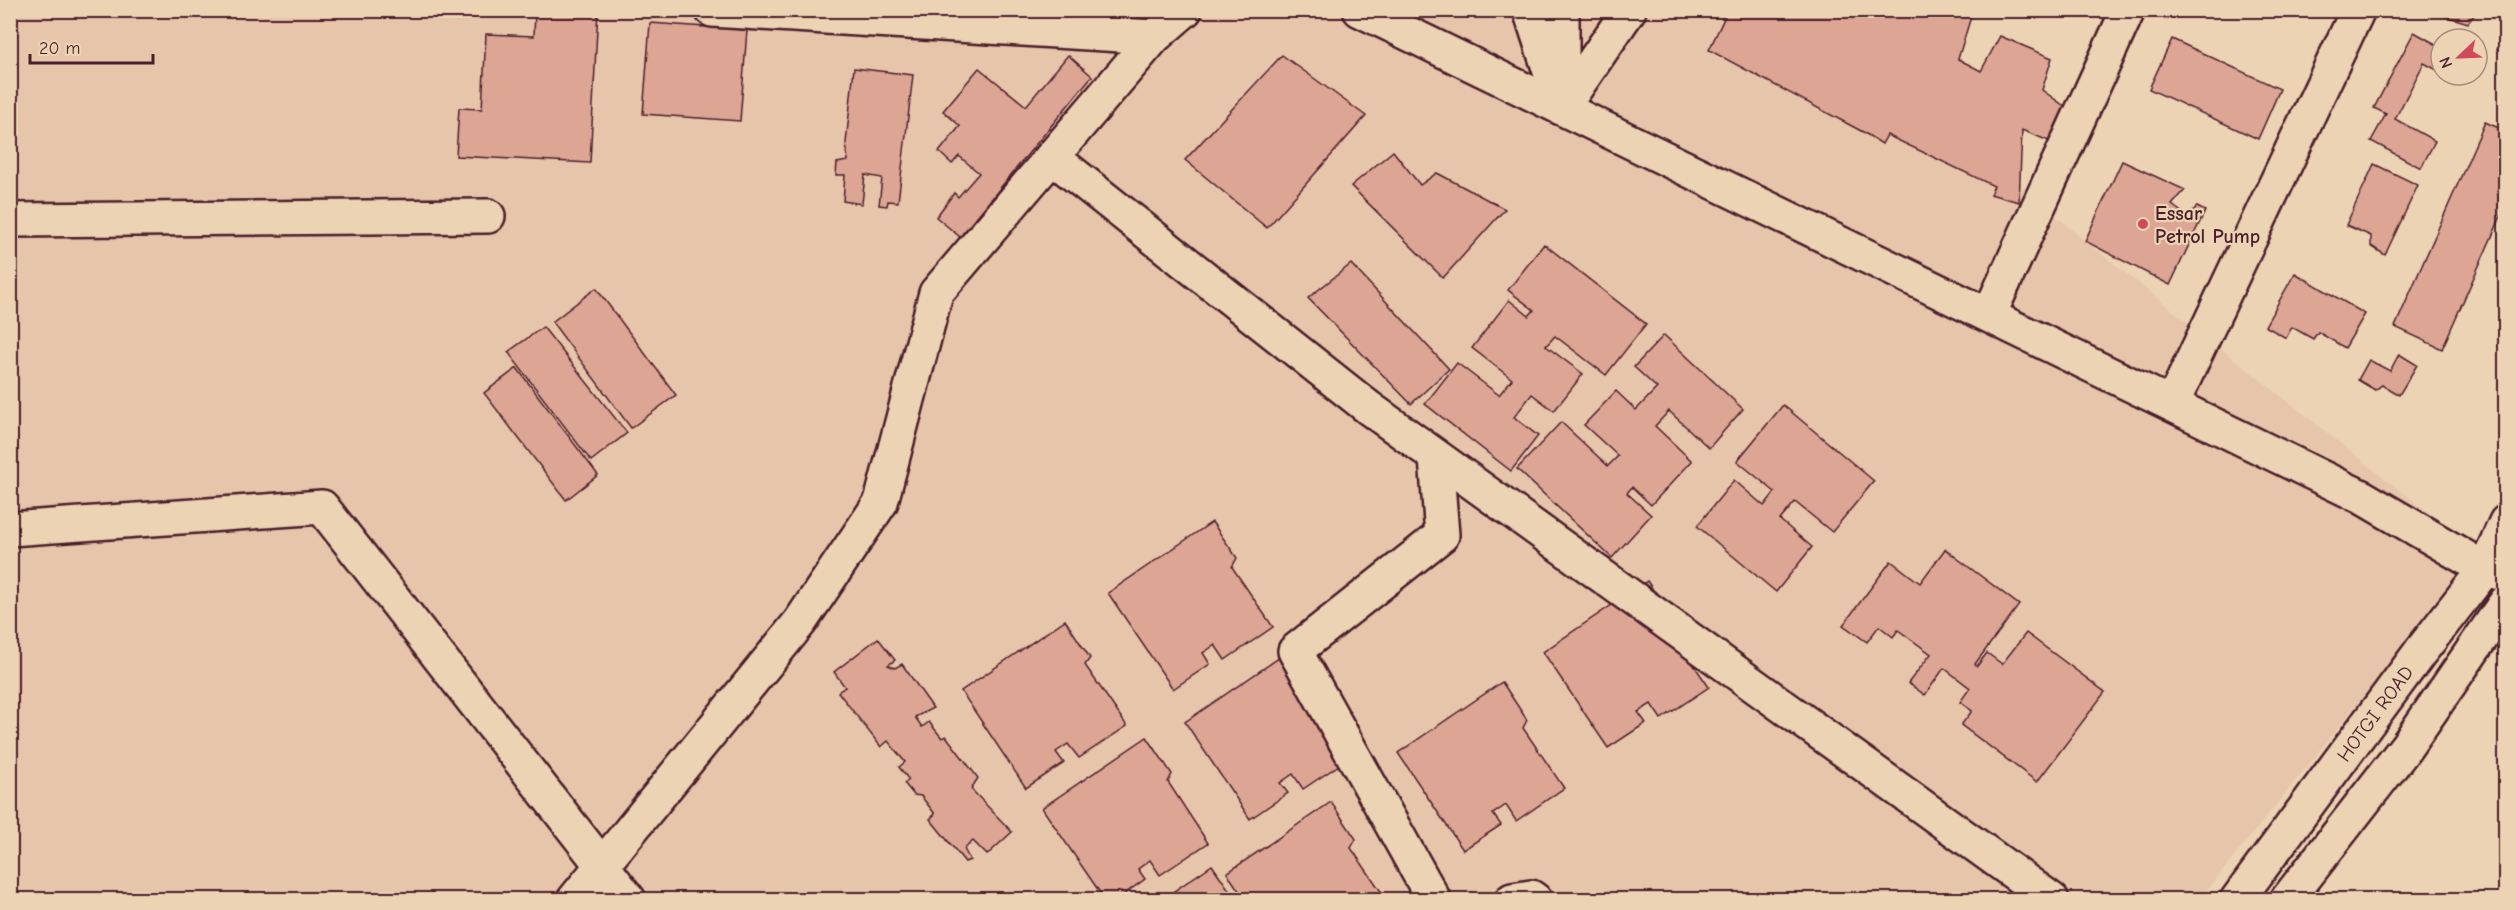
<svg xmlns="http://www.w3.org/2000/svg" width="2516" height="910" font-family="'Comic Neue',sans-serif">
<rect width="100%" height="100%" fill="#ecd3b4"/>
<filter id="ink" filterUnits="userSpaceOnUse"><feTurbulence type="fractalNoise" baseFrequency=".0167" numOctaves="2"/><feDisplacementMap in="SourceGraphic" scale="12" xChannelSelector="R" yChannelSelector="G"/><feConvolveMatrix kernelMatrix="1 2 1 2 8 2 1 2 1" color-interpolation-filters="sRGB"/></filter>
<g filter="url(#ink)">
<path fill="#e7c5aa" d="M10 11H1819L2085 241 2479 553 2200 899H11Z"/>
<g fill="#dca594" stroke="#4a1f2b" stroke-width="1.5">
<path d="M535 10H598L590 163 456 156 459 108 482 109 486 34 534 36Z"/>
<path d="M1728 10H1973L1958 59 1981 71 2000 36 2052 58 2042 90 2074 113 2056 144 2022 130 2019 202 1990 194 1994 186 1887 135 1882 144 1863 132 1709 50Z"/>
<path d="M2437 10H2478L2468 23 2435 13Z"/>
<path d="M650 23 747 30 740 121 643 114Z"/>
<path d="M2506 28V54L2497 50Z"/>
<path d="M2414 32 2441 47V72L2424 63 2395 119 2435 141 2421 168 2371 141 2386 114 2374 108Z"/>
<path d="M2172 39 2280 89 2258 139 2149 89Z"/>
<path d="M1068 55 1092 76 960 237 936 217 954 193 958 197 979 173 959 156 952 164 939 152 960 126 943 111 979 68 1026 106Z"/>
<path d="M1282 55 1366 116 1267 228 1185 160Z"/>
<path d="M854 68 913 75 898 202 888 201 887 206 879 205 882 178 865 175 862 204 843 201 845 175H836L837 163 848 161 846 143Z"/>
<path d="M2485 122 2506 131V205L2442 349 2395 327Z"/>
<path d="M1393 151 1420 185 1437 173 1505 209 1443 278 1351 186Z"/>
<path d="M2122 161 2185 190 2172 205 2187 216 2197 207 2205 211 2170 285 2085 241Z"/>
<path d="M2374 164 2418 185 2385 255 2371 246V236L2346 225Z"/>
<path d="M1544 244 1646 324 1606 375 1555 336 1546 346 1583 374 1554 411 1532 394 1514 417 1538 436 1511 471 1425 404 1457 363 1499 395 1512 379 1472 348 1509 300 1529 316 1534 310 1508 290Z"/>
<path d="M1351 264 1449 369 1411 404 1308 298Z"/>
<path d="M2295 273 2365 314 2345 348 2318 332 2313 339 2292 327 2286 338 2265 326Z"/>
<path d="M596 288 676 395 631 428 552 322Z"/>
<path d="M543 327 627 433 591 461 508 352Z"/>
<path d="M1664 335 1743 409 1709 448 1669 411 1655 426 1692 461 1651 505 1632 487 1627 493 1651 515 1612 558 1517 469 1561 422 1608 466 1618 456 1584 425 1616 391 1636 410 1657 388 1634 367Z"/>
<path d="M2399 354 2417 365 2399 395 2382 385 2375 390 2358 380 2369 360 2390 371Z"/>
<path d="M517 368 598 475 566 500 484 393Z"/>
<path d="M1783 405 1874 481 1832 532 1795 502 1780 520 1812 547 1776 592 1697 526 1734 480 1764 506 1775 492 1737 461Z"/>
<path d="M1212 522 1237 558 1232 567 1273 627 1225 660 1215 645 1203 653 1210 664 1173 689 1108 593Z"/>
<path d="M1945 549 2019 605 1975 664 1977 666 1987 653 2002 664 2026 633 2105 692 2037 782 1961 725 1972 711 1960 702 1970 688 1944 668 1925 695 1908 683 1931 654 1898 630 1893 637 1879 626 1867 642 1843 625 1891 561 1920 583Z"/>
<path d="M1647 581 1672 618 1667 626 1709 687 1661 719 1651 704 1638 712 1646 723 1608 748 1543 652Z"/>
<path d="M1065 620 1090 658 1085 665 1127 726 1079 758 1068 744 1056 752 1064 763 1026 788 961 691Z"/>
<path d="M878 638 895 660 888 665 895 668 902 664 933 708 915 717 922 727 929 722 942 738 946 736 978 778 971 789 1012 832 987 855 973 841 964 849 970 860 965 862 930 819 935 814 921 796 914 795 904 783 909 780 899 767 905 762 888 741 881 747 838 692 845 687 834 672Z"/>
<path d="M1289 651 1351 757 1303 789 1293 774 1280 783 1288 793 1250 819 1185 722Z"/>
<path d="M1502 682 1527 720 1523 728 1564 788 1516 821 1506 805 1493 814 1501 825 1463 850 1398 753Z"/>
<path d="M1147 737 1172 774 1168 782 1208 843 1160 875 1150 860 1138 869 1145 879 1116 900H1105L1042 808Z"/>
<path d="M1331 802 1356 839 1351 848 1387 900H1245L1227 873Z"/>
<path d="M1212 865 1236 900H1161Z"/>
</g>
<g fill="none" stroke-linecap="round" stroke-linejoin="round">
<defs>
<g id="minor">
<path d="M712 10 1154 37"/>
<path d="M1530 10 1562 108"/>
<path d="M1562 10V79"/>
<path d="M1562 108 1629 10"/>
<path d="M1052 157 1369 408 2052 900"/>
<path d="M10 220 488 216"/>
<path d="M1989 315 2128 10"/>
<path d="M2172 404 2358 10"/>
<path d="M10 529 322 507 629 900"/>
<path d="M574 900 800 622 881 502 936 293 1154 37 1185 10"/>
<path d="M1434 900 1295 651 1442 535 1436 458"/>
<path d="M1512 900 1531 897 1535 900"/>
</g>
<path id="tertiary" d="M1360 10 2362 497 2485 569 2506 575"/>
<g id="secondary">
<path id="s1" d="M2237 900 2421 651 2485 569 2506 522"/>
<path d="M2287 900 2406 747 2506 602"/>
</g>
</defs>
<use href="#minor" stroke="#4a1f2b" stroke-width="38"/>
<use href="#tertiary" stroke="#4a1f2b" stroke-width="38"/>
<use href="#secondary" stroke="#4a1f2b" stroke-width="38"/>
<use href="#minor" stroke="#ecd3b4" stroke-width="33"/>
<use href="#tertiary" stroke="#ecd3b4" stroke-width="33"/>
<use href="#secondary" stroke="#ecd3b4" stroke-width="33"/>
</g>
</g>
<circle fill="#d1495b" stroke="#ecd3b4" stroke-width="2" cx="2143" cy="224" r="6"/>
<g text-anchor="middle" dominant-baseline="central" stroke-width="4.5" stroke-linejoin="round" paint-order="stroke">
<g font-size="20" font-weight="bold" fill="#4a1f2b" stroke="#ecd3b4" text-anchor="start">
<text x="2155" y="213">Essar<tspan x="2155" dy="23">Petrol Pump</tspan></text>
</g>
<g font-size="20" fill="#4a1f2b" stroke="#ecd3b4">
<text stroke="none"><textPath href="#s1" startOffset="232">HOTGI ROAD</textPath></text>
</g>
</g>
<rect width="2516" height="910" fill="none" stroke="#ecd3b4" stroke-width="36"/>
<rect x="18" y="18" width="2480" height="874" fill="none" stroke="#4a1f2b" stroke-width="2" filter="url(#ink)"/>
<g transform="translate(2459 57) rotate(247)"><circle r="28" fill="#ecd3b4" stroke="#ab8b7d" stroke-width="1.5"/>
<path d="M0-4.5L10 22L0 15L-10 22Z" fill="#d1495b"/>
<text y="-9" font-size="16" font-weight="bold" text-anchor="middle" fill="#4a1f2b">N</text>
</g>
<path d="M30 54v9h123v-9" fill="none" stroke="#4a1f2b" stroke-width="3"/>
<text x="39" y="54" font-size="18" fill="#4a1f2b" stroke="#ecd3b4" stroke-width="4.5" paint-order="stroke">20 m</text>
</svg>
